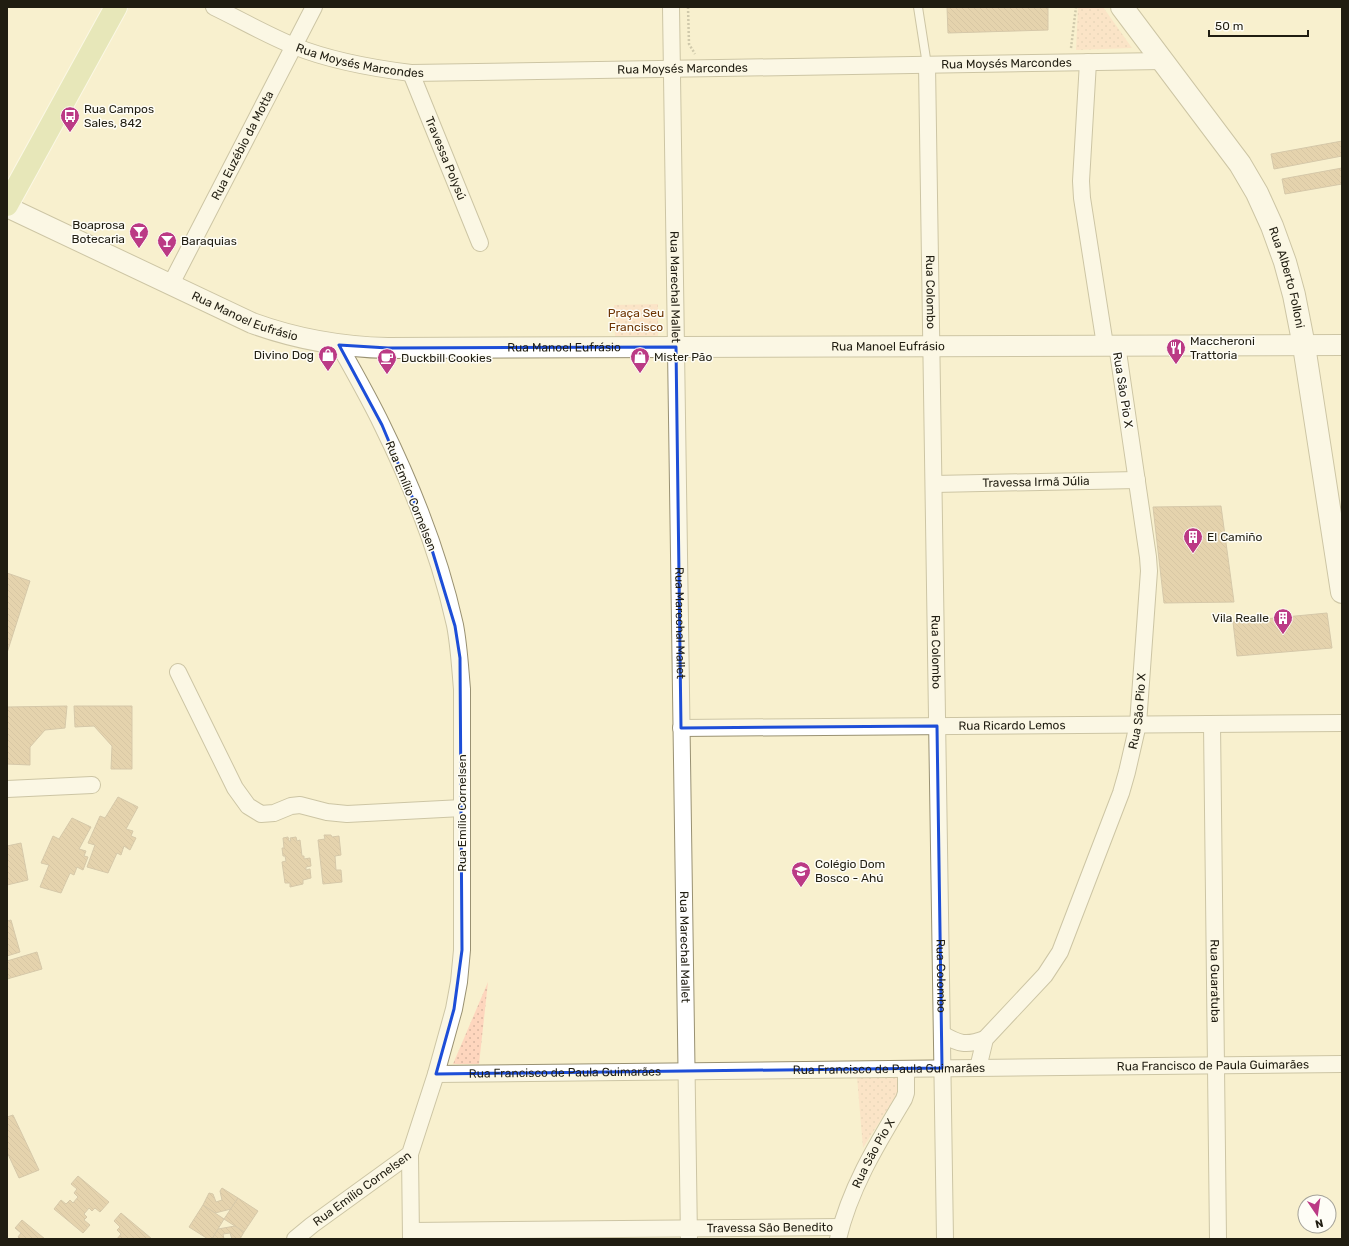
<svg xmlns="http://www.w3.org/2000/svg" width="1349" height="1246" font-family="Rubik,sans-serif">
<defs>
<pattern id="park-dots" width="8" height="8" patternUnits="userSpaceOnUse"><rect width="8" height="8" fill="#fed6be"/><path d="M2 2h.1M6 6h.1" fill="none" stroke="#d9b7a2" stroke-width="1.8" stroke-linecap="round"/></pattern>
<pattern id="building-back-hatch" width="6" height="6" patternUnits="userSpaceOnUse"><rect width="6" height="6" fill="#cfaf85"/><path d="M-1 5l2 2M0 0l6 6M5-1l2 2" fill="none" stroke="#b19672"/></pattern>
</defs>
<rect width="100%" height="100%" fill="#f8f0ce"/>
<g fill="url(#park-dots)">
<path d="M1078 7H1103L1132 48 1076 50Z"/>
<path d="M658 304V336L615 337 614 305Z"/>
<path d="M488 982 479 1064H453Z"/>
<path d="M900 1076 897 1094 863 1148 857 1077Z"/>
</g>
<g fill="url(#building-back-hatch)" stroke="#ac977c">
<path d="M947 7H1048V30L948 33Z"/>
<path d="M1342 141V156L1274 169 1271 154Z"/>
<path d="M1342 168V184L1285 194 1282 179Z"/>
<path d="M1221 506 1234 602 1164 603 1153 507Z"/>
<path d="M7 573 30 581 7 653Z"/>
<path d="M1327 613 1332 648 1237 656 1233 622Z"/>
<path d="M67 706 65 728 45 730 30 747V765L7 764V707Z"/>
<path d="M74 706H132V769H111L112 746 94 726 75 727Z"/>
<path d="M118 797 138 807 126 829 133 831 131 836 136 838 130 850 124 846 121 855 117 853 108 873 87 867 95 845 88 843 100 816 105 818Z"/>
<path d="M72 818 91 827 79 849 86 851 84 856 88 857 83 870 77 867 74 875 70 873 61 893 40 887 49 865 41 863 53 836 59 839Z"/>
<path d="M324 835H331L332 837 339 836 341 855 335 856 336 870H341L342 882 323 884 318 840 325 839Z"/>
<path d="M288 837 289 841H291L290 838 296 837 297 841 300 840 302 856H304V859L310 858 311 866 306 867V870L310 869 311 878 303 880V884L290 887V883H285L282 862 286 861 285 856H283L282 848H284L283 838Z"/>
<path d="M21 843 28 880 7 885V846Z"/>
<path d="M11 920 20 952 7 956V921Z"/>
<path d="M37 952 42 969 7 979V961Z"/>
<path d="M13 1115 39 1170 19 1178 7 1152V1117Z"/>
<path d="M78 1176 109 1202 100 1212 95 1208 92 1211 89 1208 84 1214 87 1217 84 1220 90 1225 83 1233 54 1209 61 1200 66 1204 70 1200 73 1203 78 1197 74 1193 77 1189 71 1184Z"/>
<path d="M222 1188 238 1198 231 1209 215 1213 203 1205 209 1193 213 1194 216 1202 222 1200 220 1191Z"/>
<path d="M238 1198 258 1211 244 1232 224 1219Z"/>
<path d="M203 1205 224 1219 212 1239H208L189 1227Z"/>
<path d="M121 1213 152 1239H117L121 1234 117 1230 120 1227 114 1221Z"/>
<path d="M22 1220 45 1239H20L18 1237 21 1233 15 1228Z"/>
<path d="M235 1226 244 1232 240 1239H232L230 1233 223 1234 224 1239H212L218 1229Z"/>
</g>
<g fill="none" stroke-linecap="round" stroke-linejoin="round">
<defs>
<path id="service" d="M918 7 927 65"/>
<g id="minor">
<path id="s1" d="M214 7C241 20 267 35 294 46 331 61 371 68 411 73L1163 61"/>
<path id="s2" d="M671 7 689 1239"/>
<path d="M1088 62 1081 181 1082 198 1105 345"/>
<path id="s3" d="M927 65 945 1239"/>
<path id="s4" d="M411 73 480 243"/>
<path id="s5" d="M171 284 314 7"/>
<path id="s6" d="M934 484 1137 480"/>
<path d="M178 672 235 788 248 806 261 814 274 813 291 806 300 805 327 812 347 814 462 808"/>
<path id="s7" d="M1212 724 1218 1239"/>
<path id="s8" d="M681 728 1342 723"/>
<path d="M7 789 92 785"/>
<path d="M942 1034C959 1044 966 1046 985 1039"/>
<path id="s9" d="M978 1068 985 1039 1045 975 1060 952 1121 793 1127 772 1138 724 1149 571 1148 557 1117 345"/>
<path id="s10" d="M436 1074 1342 1064"/>
<path d="M410 1154 411 1239"/>
<path id="s11" d="M411 1231 840 1227"/>
<path id="s12" d="M295 1239 312 1225 410 1154 436 1074 454 1009 459 982 462 950V689C460 667 459 646 455 625 440 557 413 488 382 425 369 398 354 372 339 345"/>
<path id="s13" d="M838 1239C850 1188 877 1144 904 1099L906 1093V1069"/>
</g>
<g id="tertiary">
<path id="s14" d="M7 207 252 323C296 339 341 347 388 348L1342 345"/>
</g>
<g id="secondary">
<path id="s15" d="M1122 7 1240 164 1257 193 1272 226 1285 262 1294 295 1304 346 1342 592"/>
</g>
<path id="primary" d="M7 205 116 7"/>
</defs>
<use href="#service" stroke="#999172" stroke-width="10"/>
<use href="#minor" stroke="#999172" stroke-width="18"/>
<use href="#tertiary" stroke="#999172" stroke-width="22"/>
<use href="#secondary" stroke="#999172" stroke-width="24"/>
<use href="#primary" stroke="#fff" stroke-width="24"/>
<g stroke="#a09a81" stroke-width="2.5" stroke-dasharray="2 2" stroke-linecap="butt">
<path d="M688 7 689 44 695 54"/>
<path d="M1071 48 1076 7"/>
</g>
<use href="#service" stroke="#fff" stroke-width="8"/>
<use href="#minor" stroke="#fff" stroke-width="16"/>
<use href="#tertiary" stroke="#fff" stroke-width="20"/>
<use href="#secondary" stroke="#fff" stroke-width="22"/>
<use href="#primary" stroke="#d2dca0" stroke-width="22"/>
</g>
<path d="M0 0H1349V1246H0ZM339 345 388 348 676 347 681 728 937 726 942 1068 436 1074 454 1009 462 950 460 658 455 626 426 530 382 425Z" fill="#f8f0ce" fill-opacity=".55" fill-rule="evenodd"/>
<path fill="none" stroke="#1d4ed8" stroke-width="3" stroke-linejoin="round" d="M339 345 388 348 676 347 681 728 937 726 942 1068 436 1074 454 1009 462 950 460 658 455 626 426 530 382 425Z"/>
<defs>
<symbol id="bus-pin" viewBox="-11 -11 22 30"><path d="M0 17L-7.5 6A9.5 9.5 0 1 1 7.5 6Z" fill="#bb3a85" stroke="#fefdf6"/><path d="M-5-6H5V4H4V6H2V4H-2V6H-4V4H-5ZM-3.5-4V0h7V-4ZM-3.5 1.2v1.5H-2V1.2ZM2 1.2v1.5H3.5V1.2Z" fill="#fff"/></symbol>
<symbol id="bar-pin" viewBox="-11 -11 22 30"><path d="M0 17L-7.5 6A9.5 9.5 0 1 1 7.5 6Z" fill="#bb3a85" stroke="#fefdf6"/><path d="M-6-5H6L.8 .8V4.5H3.5V6h-7V4.5H-.8V.8Z" fill="#fff"/></symbol>
<symbol id="restaurant-pin" viewBox="-11 -11 22 30"><path d="M0 17L-7.5 6A9.5 9.5 0 1 1 7.5 6Z" fill="#bb3a85" stroke="#fefdf6"/><path d="M-5-6h1v4h1v-4h1v4h1v-4h1v5L-1.5 .5V6h-2V.5L-5-1ZM5-6V6H3V1.5H1.5Q1.5-4 5-6Z" fill="#fff"/></symbol>
<symbol id="shop-pin" viewBox="-11 -11 22 30"><path d="M0 17L-7.5 6A9.5 9.5 0 1 1 7.5 6Z" fill="#bb3a85" stroke="#fefdf6"/><path d="M-5-2.5h2.3a2.7 3.5 0 0 1 5.4 0H5L5.5 6h-11ZM-1.5-2.5h3a1.5 2.3 0 0 0-3 0Z" fill="#fff"/></symbol>
<symbol id="cafe-pin" viewBox="-11 -11 22 30"><path d="M0 17L-7.5 6A9.5 9.5 0 1 1 7.5 6Z" fill="#bb3a85" stroke="#fefdf6"/><path d="M-5.5-4.5H6V0H3Q3 3.5 0 3.5H-2.5Q-5.5 3.5-5.5 0ZM3-3.2v2h1.7v-2ZM-6 4.5H4V6H-6Z" fill="#fff"/></symbol>
<symbol id="building-pin" viewBox="-11 -11 22 30"><path d="M0 17L-7.5 6A9.5 9.5 0 1 1 7.5 6Z" fill="#bb3a85" stroke="#fefdf6"/><path d="M-4-6H4V6H1V3H-1V6H-4ZM-2.5-4.3h1.7v1.8h-1.7ZM.8-4.3h1.7v1.8H.8ZM-2.5-1h1.7V.8h-1.7ZM.8-1h1.7V.8H.8Z" fill="#fff"/></symbol>
<symbol id="school-pin" viewBox="-11 -11 22 30"><path d="M0 17L-7.5 6A9.5 9.5 0 1 1 7.5 6Z" fill="#bb3a85" stroke="#fefdf6"/><path d="M0-5L7-2L0 1L-7-2ZM-4 1L0 2.5L4 1V4Q0 6-4 4Z" fill="#fff"/></symbol>
</defs>
<g fill-rule="evenodd">
<use href="#bus-pin" x="59" y="105" width="22" height="30"/>
<use href="#bar-pin" x="128" y="221" width="22" height="30"/>
<use href="#bar-pin" x="156" y="230" width="22" height="30"/>
<use href="#restaurant-pin" x="1165" y="337" width="22" height="30"/>
<use href="#shop-pin" x="317" y="344" width="22" height="30"/>
<use href="#shop-pin" x="629" y="346" width="22" height="30"/>
<use href="#cafe-pin" x="376" y="347" width="22" height="30"/>
<use href="#building-pin" x="1182" y="526" width="22" height="30"/>
<use href="#building-pin" x="1272" y="607" width="22" height="30"/>
<use href="#school-pin" x="790" y="860" width="22" height="30"/>
</g>
<g text-anchor="middle" dominant-baseline="central" stroke-width="3" stroke-linejoin="round" paint-order="stroke">
<g font-size="12" fill="#201d11" stroke="#fefdf6">
<text stroke="none"><textPath href="#s1" startOffset="157">Rua Moysés Marcondes</textPath></text>
<text stroke="none"><textPath href="#s1" startOffset="805">Rua Moysés Marcondes</textPath></text>
<text stroke="none"><textPath href="#s1" startOffset="481">Rua Moysés Marcondes</textPath></text>
<text stroke="none"><textPath href="#s5" startOffset="156">Rua Euzébio da Motta</textPath></text>
<text stroke="none"><textPath href="#s4" startOffset="92">Travessa Polysú</textPath></text>
<text stroke="none"><textPath href="#s15" startOffset="320">Rua Alberto Folloni</textPath></text>
<text stroke="none"><textPath href="#s2" startOffset="280">Rua Marechal Mallet</textPath></text>
<text stroke="none"><textPath href="#s3" startOffset="227">Rua Colombo</textPath></text>
<text stroke="none"><textPath href="#s14" startOffset="262">Rua Manoel Eufrásio</textPath></text>
<text stroke="none"><textPath href="#s14" startOffset="910">Rua Manoel Eufrásio</textPath></text>
<text stroke="none"><textPath href="#s14" startOffset="586">Rua Manoel Eufrásio</textPath></text>
<text transform="translate(1123 390) rotate(81)">Rua São Pio X</text>
<text stroke="none"><textPath href="#s6" startOffset="102">Travessa Irmã Júlia</textPath></text>
<text transform="translate(411 496) rotate(68)">Rua Emílio Cornelsen</text>
<text stroke="none"><textPath href="#s2" startOffset="616">Rua Marechal Mallet</textPath></text>
<text stroke="none"><textPath href="#s3" startOffset="587">Rua Colombo</textPath></text>
<text stroke="none"><textPath href="#s9" startOffset="399">Rua São Pio X</textPath></text>
<text stroke="none"><textPath href="#s8" startOffset="331">Rua Ricardo Lemos</textPath></text>
<text transform="translate(462 813) rotate(-90)">Rua Emílio Cornelsen</text>
<text stroke="none"><textPath href="#s2" startOffset="940">Rua Marechal Mallet</textPath></text>
<text stroke="none"><textPath href="#s3" startOffset="911">Rua Colombo</textPath></text>
<text stroke="none"><textPath href="#s7" startOffset="257">Rua Guaratuba</textPath></text>
<text stroke="none"><textPath href="#s10" startOffset="777">Rua Francisco de Paula Guimarães</textPath></text>
<text stroke="none"><textPath href="#s10" startOffset="453">Rua Francisco de Paula Guimarães</textPath></text>
<text stroke="none"><textPath href="#s10" startOffset="129">Rua Francisco de Paula Guimarães</textPath></text>
<text stroke="none"><textPath href="#s13" startOffset="93">Rua São Pio X</textPath></text>
<text stroke="none"><textPath href="#s12" startOffset="84">Rua Emílio Cornelsen</textPath></text>
<text stroke="none"><textPath href="#s11" startOffset="359">Travessa São Benedito</textPath></text>
</g>
<g font-size="12" fill="#201d11" stroke="#fefdf6" text-anchor="start">
<text x="84" y="109">Rua Campos<tspan x="84" dy="14">Sales, 842</tspan></text>
<text x="125" y="225" text-anchor="end">Boaprosa<tspan x="125" dy="14">Botecaria</tspan></text>
<text x="181" y="241">Baraquias</text>
<text x="1190" y="341">Maccheroni<tspan x="1190" dy="14">Trattoria</tspan></text>
<text x="314" y="355" text-anchor="end">Divino Dog</text>
<text x="654" y="357">Mister Pão</text>
<text x="401" y="358">Duckbill Cookies</text>
<text x="1207" y="537">El Camiño</text>
<text x="1269" y="618" text-anchor="end">Vila Realle</text>
<text x="815" y="864">Colégio Dom<tspan x="815" dy="14">Bosco - Ahú</tspan></text>
</g>
<g font-size="12" fill="#6d3403" stroke="#fefdf6">
<text x="636" y="313">Praça Seu<tspan x="636" dy="14">Francisco</tspan></text>
</g>
</g>
<rect width="1349" height="1246" fill="none" stroke="#201d11" stroke-width="16"/>
<g transform="translate(1317 1214) rotate(167)"><circle r="19" fill="#fefdf6" stroke="#a5a39a"/>
<path d="M0-3L7 15L0 10L-7 15Z" fill="#bb3a85"/>
<text y="-6" font-size="11" font-weight="bold" text-anchor="middle" fill="#201d11">N</text>
</g>
<path d="M1209 30v6h99v-6" fill="none" stroke="#201d11" stroke-width="2"/>
<text x="1215" y="30" font-size="12" fill="#201d11" stroke="#fefdf6" stroke-width="3" paint-order="stroke">50 m</text>
</svg>
